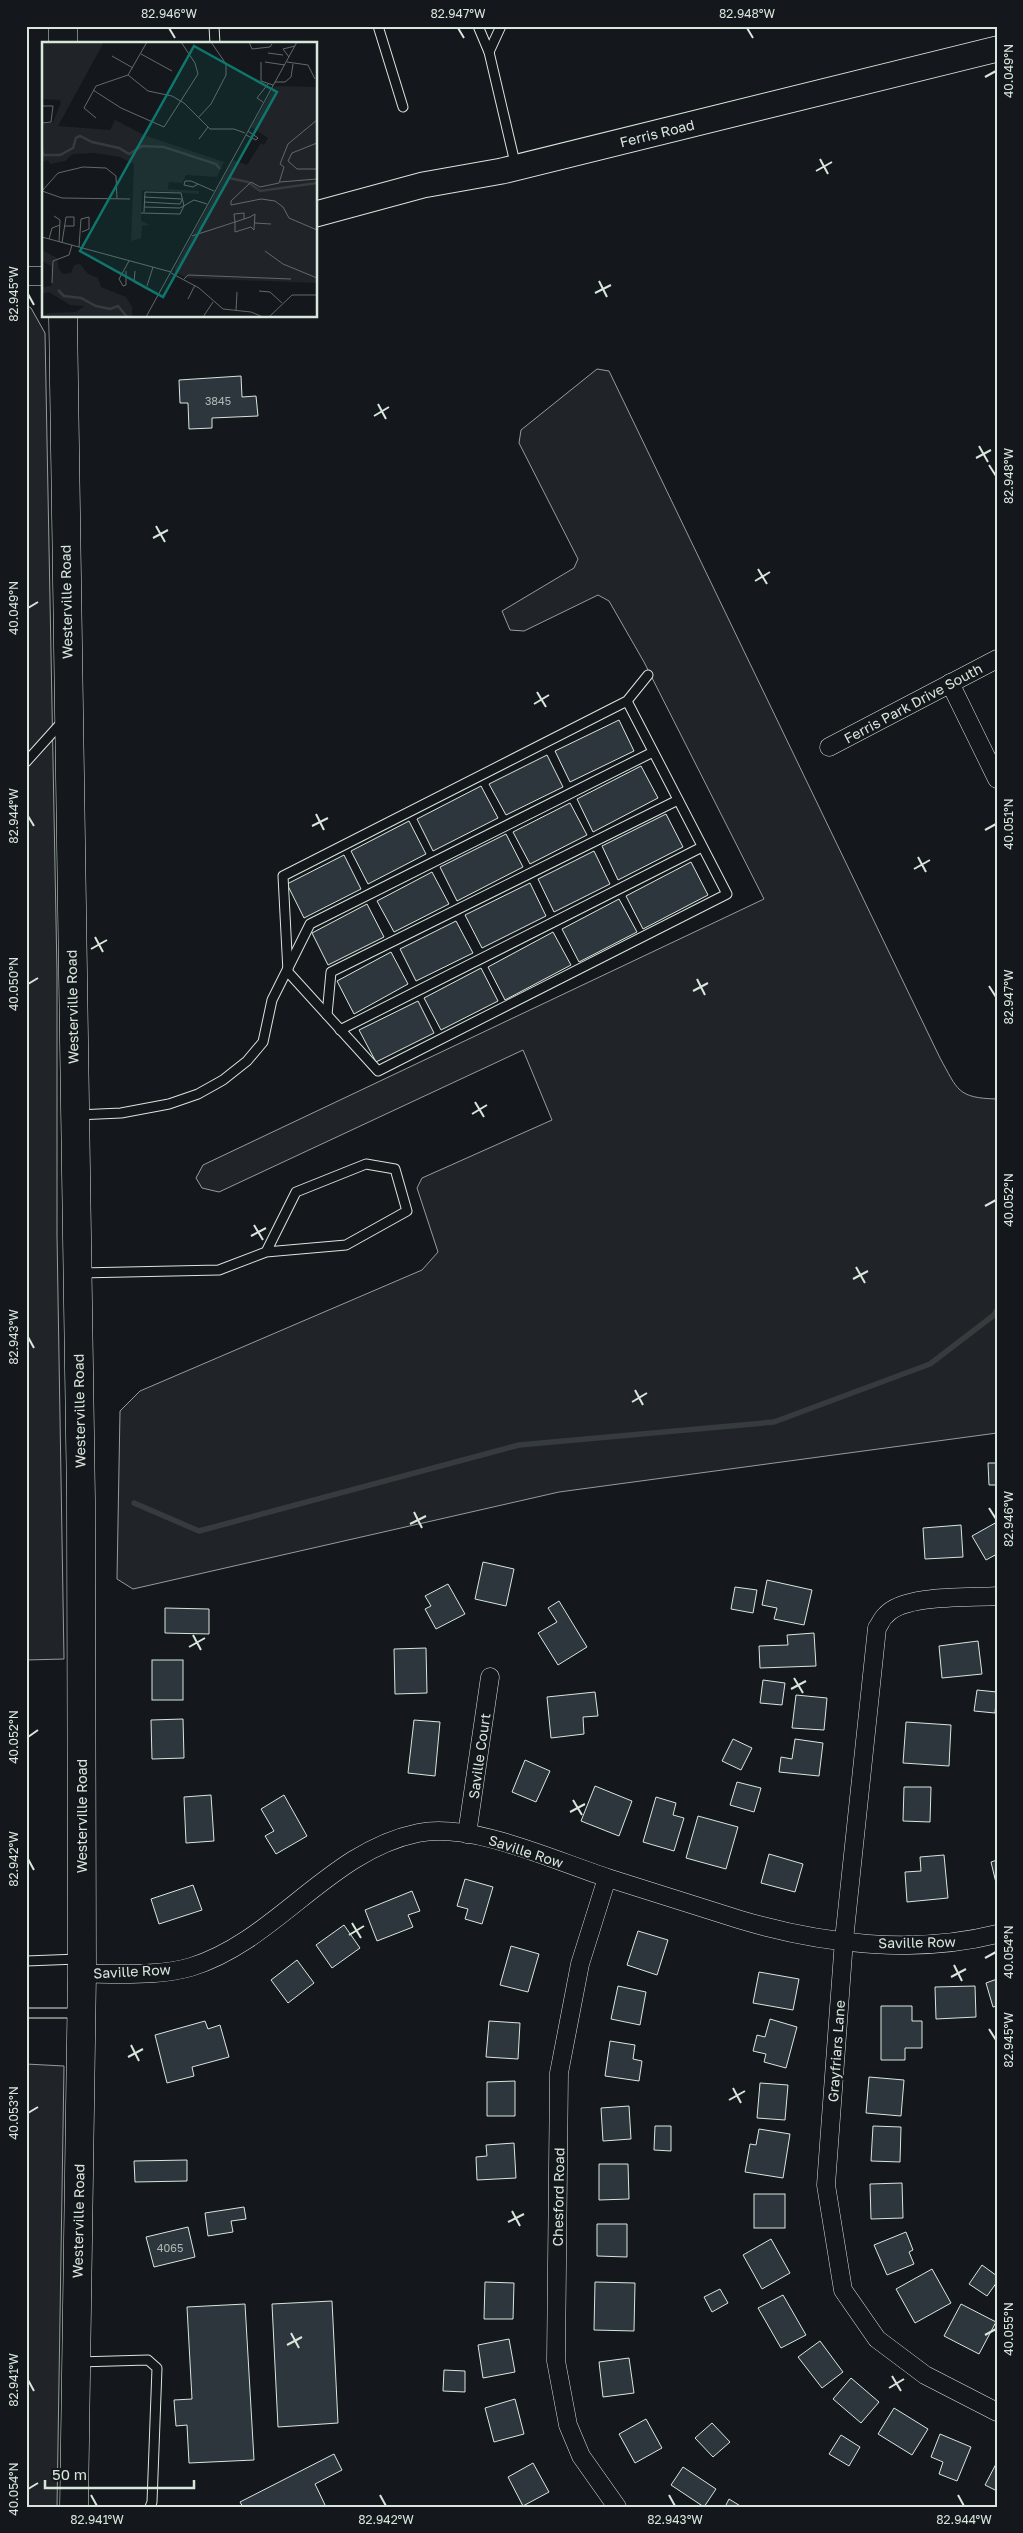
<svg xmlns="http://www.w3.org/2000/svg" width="1023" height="2533" font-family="'Golos Text',sans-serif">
<rect width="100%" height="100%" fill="#14181c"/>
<g fill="#202428" stroke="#939e99">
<path d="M26 305 31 308 45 333 57 973V1235L64 1659 26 1660Z"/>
<path d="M597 369 609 371 940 1058C958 1090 957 1098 997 1099V1433L559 1492 133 1589 117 1579 120 1411 140 1391 422 1270 438 1252 417 1188 422 1178 552 1120 523 1050 219 1192 202 1188 196 1178 203 1165 764 899 644 662 609 601 598 595 524 631 510 630 502 611 574 568 578 559 519 443 521 430Z"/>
<path d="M26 2064 64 2066 57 2507H26Z"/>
</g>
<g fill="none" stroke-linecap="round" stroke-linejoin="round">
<path stroke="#363b3e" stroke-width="5.5" d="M134 1503 199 1531 519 1445 774 1422 930 1364 994 1315 997 1310"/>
</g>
<g fill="#2c363c" stroke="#d8e6dc">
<path d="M241 376 242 397 256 396 258 416 212 418V428L189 429 188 403H180L179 380Z"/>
<path d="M619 720 634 751 570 782 555 751Z"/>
<path d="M547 755 563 787 506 815 489 784Z"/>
<path d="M641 766 658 798 593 832 577 799Z"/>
<path d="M481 786 498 818 433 851 417 819Z"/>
<path d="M570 803 587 835 530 864 513 832Z"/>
<path d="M666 814 683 847 618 880 602 846Z"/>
<path d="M409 821 426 854 368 884 351 851Z"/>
<path d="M506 834 523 867 457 901 440 867Z"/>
<path d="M594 851 610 884 554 912 538 879Z"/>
<path d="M344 855 361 889 304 918 287 884Z"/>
<path d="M691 862 708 895 643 929 626 896Z"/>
<path d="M432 872 449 904 394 932 377 901Z"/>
<path d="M530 883 546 916 482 948 465 915Z"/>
<path d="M619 899 637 932 579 962 562 929Z"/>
<path d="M367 904 384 937 328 965 312 933Z"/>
<path d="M456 921 473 953 416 981 400 949Z"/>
<path d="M553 932 571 965 505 1000 488 967Z"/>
<path d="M391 952 408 984 354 1014 337 981Z"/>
<path d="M481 968 498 1001 441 1030 424 998Z"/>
<path d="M418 1001 434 1033 376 1062 359 1030Z"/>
<path d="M988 1463H997V1485H989Z"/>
<path d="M997 1522V1554L986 1560 972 1536Z"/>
<path d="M961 1525 963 1557 925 1559 923 1528Z"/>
<path d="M483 1562 514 1569 506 1606 475 1599Z"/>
<path d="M767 1580 812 1590 804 1625 774 1619 777 1608 762 1605Z"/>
<path d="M448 1584 465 1614 436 1629 425 1609 431 1606 425 1596Z"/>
<path d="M735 1587 757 1590 753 1613 731 1609Z"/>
<path d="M559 1601 587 1647 558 1665 538 1633 557 1622 548 1608Z"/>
<path d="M165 1608 209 1609V1634L165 1633Z"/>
<path d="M814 1633 816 1666 760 1668 759 1646 788 1645 787 1635Z"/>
<path d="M978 1641 982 1674 942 1678 939 1646Z"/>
<path d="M426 1648 427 1693 395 1694 394 1649Z"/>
<rect x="152" y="1660" width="31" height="40"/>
<path d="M763 1680 785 1683 782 1705 760 1703Z"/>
<path d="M977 1690 997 1692 995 1713 974 1711Z"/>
<path d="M595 1692 598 1716 583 1717 584 1734 551 1738 547 1697Z"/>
<path d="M796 1695 827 1698 824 1730 792 1728Z"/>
<path d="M183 1719 184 1758 152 1759 151 1720Z"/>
<path d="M414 1720 440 1722 435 1776 408 1773Z"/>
<path d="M906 1722 951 1725 949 1766 903 1763Z"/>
<path d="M733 1739 752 1748 741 1770 722 1761Z"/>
<path d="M795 1739 823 1743 819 1776 779 1772 781 1757 792 1759Z"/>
<path d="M525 1760 550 1771 536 1802 512 1792Z"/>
<path d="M737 1782 761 1788 754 1812 730 1805Z"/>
<path d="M595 1786 632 1801 619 1836 581 1821Z"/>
<path d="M904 1787H931L930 1822 903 1821Z"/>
<path d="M211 1795 214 1841 186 1843 184 1797Z"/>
<path d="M284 1795 307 1836 276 1854 265 1836 274 1831 261 1809Z"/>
<path d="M656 1797 676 1803 673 1815 684 1818 674 1851 643 1842Z"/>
<path d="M698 1816 738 1827 726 1869 686 1858Z"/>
<path d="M769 1854 803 1864 795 1892 761 1883Z"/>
<path d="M944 1855 948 1898 907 1902 905 1872 921 1871 920 1857Z"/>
<path d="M997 1860V1887L991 1862Z"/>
<path d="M465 1879 493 1887 482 1924 465 1919 468 1909 457 1906Z"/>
<path d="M193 1885 202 1910 159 1924 151 1899Z"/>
<path d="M412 1891 420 1911 408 1915 413 1927 377 1941 365 1910Z"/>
<path d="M344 1925 360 1948 332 1968 316 1945Z"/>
<path d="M638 1931 668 1940 657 1975 627 1965Z"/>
<path d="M511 1946 539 1954 528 1992 500 1985Z"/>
<path d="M297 1960 314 1983 288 2003 271 1980Z"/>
<path d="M759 1972 799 1979 793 2010 753 2003Z"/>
<path d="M997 1979V2006L993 2007 986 1983Z"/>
<path d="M618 1986 646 1992 640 2025 611 2019Z"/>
<path d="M975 1986 976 2017 936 2019 935 1987Z"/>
<path d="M881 2006H912V2021H922V2048H905V2060H881Z"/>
<path d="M770 2019 797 2027 786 2068 764 2062 766 2054 753 2051 757 2035 765 2037Z"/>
<path d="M205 2021 208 2029 220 2025 229 2057 192 2067 194 2076 167 2083 155 2035Z"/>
<path d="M489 2021 520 2023 518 2059 486 2057Z"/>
<path d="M610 2041 635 2045 633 2059 642 2061 639 2081 605 2076Z"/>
<path d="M869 2077 904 2080 901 2116 866 2113Z"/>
<path d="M515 2081V2116H487V2082Z"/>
<path d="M760 2083 788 2085 785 2120 757 2118Z"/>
<path d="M629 2106 631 2139 603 2141 601 2108Z"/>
<path d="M655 2126H671V2151L654 2150Z"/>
<path d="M873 2126 901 2127 900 2162 871 2161Z"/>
<path d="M759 2129 790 2134 783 2178 745 2172 750 2144 756 2145Z"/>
<path d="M514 2143 516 2178 477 2180 476 2157 487 2156 486 2145Z"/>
<path d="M187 2160V2181L135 2182 134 2161Z"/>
<path d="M599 2164H628L629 2199 599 2200Z"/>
<path d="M902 2183 903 2218 871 2219 870 2184Z"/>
<rect x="754" y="2194" width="31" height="34"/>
<path d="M244 2207 246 2219 231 2221 233 2232 208 2236 205 2213Z"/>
<path d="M597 2224H627V2257L597 2256Z"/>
<path d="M188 2227 195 2257 154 2267 146 2237Z"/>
<path d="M906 2232 913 2250 909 2252 914 2264 887 2275 874 2245Z"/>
<path d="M771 2239 790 2273 762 2289 743 2255Z"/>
<path d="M982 2265 997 2276V2282L987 2296 969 2284Z"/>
<path d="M932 2269 951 2303 915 2323 896 2289Z"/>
<path d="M485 2282 514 2283 513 2319H484Z"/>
<path d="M595 2282 635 2283 634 2331 594 2330Z"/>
<path d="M720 2289 728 2303 712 2312 704 2297Z"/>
<path d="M783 2295 806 2335 781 2348 758 2308Z"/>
<path d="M332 2301 338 2423 278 2427 272 2304Z"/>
<path d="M245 2304 254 2460 189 2463 187 2425 176 2426 174 2400 192 2399 187 2307Z"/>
<path d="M961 2304 996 2322 979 2354 944 2336Z"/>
<path d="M509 2339 515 2372 483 2378 478 2345Z"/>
<path d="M820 2341 843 2372 822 2388 798 2357Z"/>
<path d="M629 2358 634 2393 603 2397 599 2362Z"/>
<path d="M444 2370 465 2371V2392L443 2391Z"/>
<path d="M851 2378 879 2402 861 2423 833 2399Z"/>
<path d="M515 2399 524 2434 494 2442 485 2408Z"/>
<path d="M894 2408 928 2429 912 2455 878 2434Z"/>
<path d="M646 2419 662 2448 635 2463 619 2434Z"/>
<path d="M712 2423 730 2442 713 2457 695 2438Z"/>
<path d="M940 2434 971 2447 957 2481 939 2474 943 2462 931 2457Z"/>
<path d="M841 2435 860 2447 849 2466 829 2454Z"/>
<path d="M334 2454 342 2470 315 2484 326 2507H243L240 2502Z"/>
<path d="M997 2462V2491L985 2485Z"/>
<path d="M533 2463 549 2492 523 2506 508 2477Z"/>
<path d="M683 2467 716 2489 704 2507 671 2485Z"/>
<path d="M729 2499 742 2507H725Z"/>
</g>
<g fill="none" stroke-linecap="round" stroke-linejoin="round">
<defs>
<g id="lane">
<path d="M214 26 215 44"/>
<path d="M378 26 403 107"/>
<path d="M478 26 489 52 516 167"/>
<path d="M489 52 501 26"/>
<path d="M627 701 727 894 378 1071 288 972 283 876 627 701 648 675"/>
<path d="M26 762 62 722"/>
<path d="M327 1015 331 972 678 800"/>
<path d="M340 1030 702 847"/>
<path d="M77 1115 121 1113 169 1104 198 1094 223 1080 247 1061 263 1042 272 1000 310 924 653 752"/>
<path d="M80 1273 219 1270 266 1252 346 1245 407 1211 395 1169 366 1164 296 1192 266 1252"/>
<path d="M26 1961 78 1959"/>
<path d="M26 2013H78"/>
<path d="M78 2362 148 2360 157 2368 152 2502 150 2507"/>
</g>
<g id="street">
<path d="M26 276H44"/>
<path d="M950 683 997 779"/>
<path d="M829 747 997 659"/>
<path d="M997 1596C970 1598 904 1594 886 1615 882 1618 880 1624 877 1628L844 1940 826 2185 843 2290 877 2339 925 2375 997 2412"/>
<path d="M467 1834 490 1677"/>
<path d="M607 1878 580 1964 559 2073 556 2361 568 2425 581 2456 617 2507"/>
<path d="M82 1974C117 1973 157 1977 191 1967 276 1941 329 1851 418 1833 473 1822 555 1861 608 1878 652 1892 697 1906 741 1920 822 1944 914 1955 997 1934"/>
</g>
<path id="secondary" d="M316 214 423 185 502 171 997 49"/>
<g id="primary">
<path d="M63 26V44"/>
<path d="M63 316 81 1500 82 1974 74 2507"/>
</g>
</defs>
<use href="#lane" stroke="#d8e6dc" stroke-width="11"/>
<use href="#street" stroke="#d8e6dc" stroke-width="19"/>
<use href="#secondary" stroke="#d8e6dc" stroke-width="27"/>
<use href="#primary" stroke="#d8e6dc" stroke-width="29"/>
<use href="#lane" stroke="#14181c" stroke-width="9"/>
<use href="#street" stroke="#14181c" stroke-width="18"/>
<use href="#secondary" stroke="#14181c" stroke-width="25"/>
<use href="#primary" stroke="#14181c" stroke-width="28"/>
</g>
<path fill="none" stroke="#d8e6dc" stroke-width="2" d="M169 28 175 38M458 28 464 38M747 28 753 38M985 77 996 71M820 159 828 174M816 171 832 162M599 281 607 297M595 293 611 285M28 294 34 305M378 404 386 419M374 416 389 407M979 446 988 462M976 458 991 450M989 465 996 476M156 526 165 542M153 538 168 530M758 569 767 584M755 581 770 572M28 608 38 602M537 692 546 707M534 704 549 695M316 814 324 830M28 816 34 826M312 826 328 818M985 830 996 824M918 857 926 872M914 869 930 860M95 937 103 952M91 949 107 940M697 979 705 995M28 984 38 978M989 986 996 997M693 991 708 983M475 1102 484 1117M472 1114 487 1105M985 1206 996 1200M254 1225 263 1240M251 1236 266 1228M856 1267 865 1283M853 1279 868 1271M28 1337 34 1348M635 1390 643 1405M632 1402 647 1393M989 1508 996 1519M414 1512 422 1528M410 1524 426 1516M193 1635 201 1650M189 1647 205 1638M794 1678 803 1693M791 1689 806 1681M28 1737 38 1730M573 1800 582 1815M570 1812 585 1804M28 1859 34 1870M352 1923 361 1938M349 1935 364 1926M985 1958 996 1952M954 1965 962 1981M951 1977 966 1969M989 2029 996 2040M131 2045 139 2061M128 2057 143 2049M733 2088 741 2103M729 2100 745 2091M28 2113 38 2107M512 2211 520 2226M508 2222 524 2214M291 2333 299 2348M985 2335 996 2329M287 2345 302 2337M892 2376 901 2391M28 2380 34 2391M889 2388 904 2379M28 2489 38 2483M91 2495 97 2506M380 2495 386 2506M669 2495 675 2506M958 2495 964 2506"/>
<g text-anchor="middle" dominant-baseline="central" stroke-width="4" stroke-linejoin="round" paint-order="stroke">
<g font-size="11" fill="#adbab4">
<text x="218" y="400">3845</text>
<text x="170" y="2247">4065</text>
</g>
<g font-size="14" fill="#d8e6dc" stroke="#14181c">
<text transform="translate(657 133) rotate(-14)">Ferris Road</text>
<text transform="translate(66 602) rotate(-91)">Westerville Road</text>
<text transform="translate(913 703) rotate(-28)">Ferris Park Drive South</text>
<text transform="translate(72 1007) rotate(-91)">Westerville Road</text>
<text transform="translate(79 1411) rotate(-91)">Westerville Road</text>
<text transform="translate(479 1756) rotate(-82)">Saville Court</text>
<text transform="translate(81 1816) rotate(-90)">Westerville Road</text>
<text transform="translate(526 1851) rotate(18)">Saville Row</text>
<text transform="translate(917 1942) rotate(-1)">Saville Row</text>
<text transform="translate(132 1971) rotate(-3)">Saville Row</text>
<text transform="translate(836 2051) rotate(-86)">Grayfriars Lane</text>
<text transform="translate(558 2197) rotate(-89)">Chesford Road</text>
<text transform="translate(78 2221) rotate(-89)">Westerville Road</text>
</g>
</g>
<g transform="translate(42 42)">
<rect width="275" height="275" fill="#14181c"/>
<path d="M0 0H62L16 84 68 88 73 78 102 93 182 120 175 135 144 133 140 141 127 140 126 147 157 149V152L100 148 99 179 108 183 100 184 99 196 89 199 92 122 78 115 52 111 31 112 23 119 8 122 6 118 0 120V82L11 80 19 61 18 58 0 57ZM233 44 275 45V241L144 236 133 230V226L191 118 205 123 219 101 222 103 226 96 209 85ZM0 208 15 216 17 227 21 232 29 231 32 223 38 222 46 232 56 236 59 245 84 255 90 265V275H2L5 271 34 270 42 264 28 263 7 250 0 252V245L9 244 10 240 9 224 0 219Z" fill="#202428"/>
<path fill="none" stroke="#363b3e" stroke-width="2.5" d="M0 106 1 113H18L31 106 34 96 38 94 50 100 77 106 87 112 100 104 122 105 174 122 178 127M187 136 206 140 218 149 275 141M16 248 22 254 39 256 54 264 68 267 76 264 85 275"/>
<path fill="none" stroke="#626a69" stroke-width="1" d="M207 0 210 7 228 5 230 2M226 11 241 13M99 12 130 29M70 14 91 26M247 15 241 7 253 4M219 20V39L231 43M223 20 243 23M245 20 266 23 273 37M86 33 106 49 130 54 142 61 168 87H192L203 91M233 40H243L249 35 251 22M51 48 79 66 122 85 156 32 153 21 139 0M221 60 215 56 226 42M0 64H11L9 80 0 81M54 76 42 66 54 44 86 33 105 0M156 76 169 62 184 33V22L169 0M275 78 246 102 238 122 242 125 237 141 218 145 209 140 189 159V163L219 157 233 159 241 165 247 176 275 188M204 93 214 98 216 96 206 89M157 97 166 85M275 101 250 111 246 119 255 127H275M238 140 275 137M156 142 151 145 142 143 143 139H149L172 149M0 149 16 131 41 125 64 126 74 134 75 157M0 149 20 156 88 157M102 155 140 157M102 160 138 162 140 158M102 165 138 166 152 158 165 162M99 171 138 172 142 164 139 151 103 150 102 170M12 174 18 178 17 200M213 181 229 182M150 194 193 180 208 175 213 172 212 188 209 185 193 190V180L192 172 202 171V177M0 195 129 230M7 197 10 186 18 183M20 201 24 175H32V184H22M37 205 39 177 47 175V187L40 190M223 209 241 222 275 236M84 229V243L81 244 77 237 87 219M93 229 92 240 116 253M129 231 157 246 181 267 209 270 221 275M142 237 146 233 249 237M10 241 11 219 27 213 30 203M105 244 111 225M217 249 228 250 240 261M146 257 153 243M194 269 195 250M104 275 255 0M161 275 171 260M227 275 250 253H275"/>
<path fill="#0f766e" fill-opacity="0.15" stroke="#0f766e" stroke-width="2.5" d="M152 4 235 50 121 255 38 209Z"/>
<rect width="275" height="275" fill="none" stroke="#d8e6dc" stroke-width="2.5"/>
</g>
<rect width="1023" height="2533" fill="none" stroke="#14181c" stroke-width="55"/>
<path d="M45 2480v8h149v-8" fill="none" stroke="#d8e6dc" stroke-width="2.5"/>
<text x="52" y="2480" font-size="15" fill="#d8e6dc" stroke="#14181c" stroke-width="4" paint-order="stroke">50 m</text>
<rect x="28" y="28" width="968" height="2478" fill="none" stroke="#d8e6dc" stroke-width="2"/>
<g font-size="12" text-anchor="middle" fill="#d8e6dc">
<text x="169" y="18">82.946°W</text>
<text x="458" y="18">82.947°W</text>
<text x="747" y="18">82.948°W</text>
<text transform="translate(1009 71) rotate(-90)" y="4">40.049°N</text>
<text transform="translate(14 294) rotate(-90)" y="4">82.945°W</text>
<text transform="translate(1009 476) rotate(-90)" y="4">82.948°W</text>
<text transform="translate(14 608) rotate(-90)" y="4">40.049°N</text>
<text transform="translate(14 816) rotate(-90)" y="4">82.944°W</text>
<text transform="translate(1009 824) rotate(-90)" y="4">40.051°N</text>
<text transform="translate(14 984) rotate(-90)" y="4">40.050°N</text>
<text transform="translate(1009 997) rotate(-90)" y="4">82.947°W</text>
<text transform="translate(1009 1200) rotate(-90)" y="4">40.052°N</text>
<text transform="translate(14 1337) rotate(-90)" y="4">82.943°W</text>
<text transform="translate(1009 1519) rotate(-90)" y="4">82.946°W</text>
<text transform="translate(14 1737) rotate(-90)" y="4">40.052°N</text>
<text transform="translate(14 1859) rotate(-90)" y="4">82.942°W</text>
<text transform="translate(1009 1952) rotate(-90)" y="4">40.054°N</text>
<text transform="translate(1009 2040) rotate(-90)" y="4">82.945°W</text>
<text transform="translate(14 2113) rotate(-90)" y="4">40.053°N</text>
<text transform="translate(1009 2329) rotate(-90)" y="4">40.055°N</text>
<text transform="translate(14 2380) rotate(-90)" y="4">82.941°W</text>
<text transform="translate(14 2489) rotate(-90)" y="4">40.054°N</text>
<text x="97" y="2524">82.941°W</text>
<text x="386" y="2524">82.942°W</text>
<text x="675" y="2524">82.943°W</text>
<text x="964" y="2524">82.944°W</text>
</g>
</svg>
